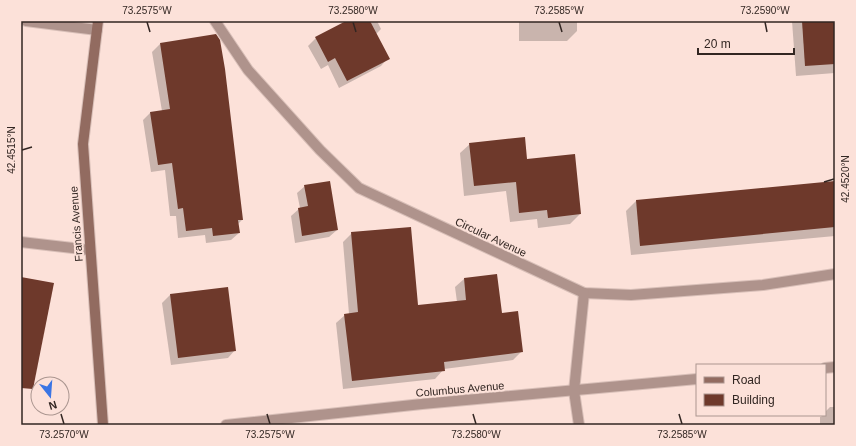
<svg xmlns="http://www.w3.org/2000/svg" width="856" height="446" font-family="Helvetica,sans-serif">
<rect width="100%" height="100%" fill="#fce1d9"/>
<g fill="#0003">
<path d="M349 21H377L381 29 376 34 388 58 381 66 339 88 328 65 321 69 308 46 316 38Z"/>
<path d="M519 21H577V31L567 41H519Z"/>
<path d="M792 21H835V73L796 76Z"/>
<path d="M216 36 242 220 238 224 239 233 231 240 206 243 205 235 178 238 176 216H170L165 170 151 172 143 120 150 113 162 111 152 52 160 44Z"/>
<path d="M470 144 580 214 570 224 538 228 537 219 510 222 506 191 464 196 460 153Z"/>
<path d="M835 182V236L631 255 626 211 636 201Z"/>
<path d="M305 186 337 230 329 237 295 243 291 216 300 208 297 193Z"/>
<path d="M352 233 417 306 457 302 455 287 464 279 501 314 522 351 513 360 444 369 435 379 343 389 336 323 345 315 349 314 343 242Z"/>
<path d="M227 288 235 350 228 358 171 365 162 303 170 295Z"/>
<path d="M830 407H835V425H820V417L825 415V412Z"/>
<path d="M716 424V425H690Z"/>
</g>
<g fill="#6e392b">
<path d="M346 21H370L390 59 347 81 335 58 328 62 315 37Z"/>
<path d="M802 21H835V64L805 66Z"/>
<path d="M216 34 220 40 225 69 243 220H238L240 233 213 236 212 228 186 231 183 208 178 209 172 163 158 165 150 112 170 109 160 43Z"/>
<path d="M525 137 527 159 575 154 581 214 548 218 547 210 519 213 516 182 474 186 469 143Z"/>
<path d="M330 181 338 230 302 236 298 208 308 206 304 185Z"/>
<path d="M835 181V227L640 246 636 200Z"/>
<path d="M411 227 418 305 466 300 464 278 497 274 502 313 518 311 523 352 444 362 445 371 352 381 344 314 358 312 351 232Z"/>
<path d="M21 277 54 283 33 389 21 388Z"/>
<path d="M228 287 236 351 178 358 170 294Z"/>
</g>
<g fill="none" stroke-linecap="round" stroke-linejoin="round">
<defs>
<g id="lane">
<path d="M26 21 97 30"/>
<path d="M21 242 90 250"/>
</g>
<g id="street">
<path d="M215 21 248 70 320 150 359 188 584 293 631 295 763 285 835 274"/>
<path d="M825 368 835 367"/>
<path d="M226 425 422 404 697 379"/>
<path d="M579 425 574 391 584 293"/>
</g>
<path id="secondary" d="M98 21 83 144 103 425"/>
</defs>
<use href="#lane" stroke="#d8bfb8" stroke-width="12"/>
<use href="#street" stroke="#d8bfb8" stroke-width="12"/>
<use href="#secondary" stroke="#d8bfb8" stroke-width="12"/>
<use href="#lane" stroke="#af938c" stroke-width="10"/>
<use href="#street" stroke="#af938c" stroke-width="10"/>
<use href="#secondary" stroke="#926b60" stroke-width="10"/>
</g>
<path fill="none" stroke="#322622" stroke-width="1.5" d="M147 22 150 32M353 22 356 32M559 22 562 32M765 22 767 32M22 150 32 147M824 182 834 179M61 414 64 424M267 414 270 424M473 414 476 424M679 414 682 424"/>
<g text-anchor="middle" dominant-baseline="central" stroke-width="4" stroke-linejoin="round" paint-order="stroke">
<g font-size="11" fill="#322622" stroke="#fce1d9">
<text transform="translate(76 224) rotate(-94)">Francis Avenue</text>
<text transform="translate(491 237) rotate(25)">Circular Avenue</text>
<text transform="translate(460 389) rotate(-5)">Columbus Avenue</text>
</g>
</g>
<rect width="856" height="446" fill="none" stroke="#fce1d9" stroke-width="44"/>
<rect x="696" y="364" width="130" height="52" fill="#fce1d9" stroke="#ab9690"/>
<rect x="704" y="377" width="20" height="6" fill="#926b60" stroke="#ab9690"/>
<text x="732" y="384" font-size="12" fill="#322622">Road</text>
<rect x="704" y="394" width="20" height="12" fill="#6e392b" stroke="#ab9690"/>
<text x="732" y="404" font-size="12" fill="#322622">Building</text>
<g transform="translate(50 396) rotate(163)"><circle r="19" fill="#fce1d9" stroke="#ab9690"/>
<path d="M0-3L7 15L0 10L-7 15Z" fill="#3b75e4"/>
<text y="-6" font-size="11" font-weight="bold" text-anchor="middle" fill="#322622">N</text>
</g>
<path d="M698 48v6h96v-6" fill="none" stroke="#322622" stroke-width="2"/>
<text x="704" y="48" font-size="12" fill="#322622" stroke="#fce1d9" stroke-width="3" paint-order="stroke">20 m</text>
<rect x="22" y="22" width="812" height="402" fill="none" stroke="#322622" stroke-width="1.5"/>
<g font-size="10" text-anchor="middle" fill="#322622">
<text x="147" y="14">73.2575°W</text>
<text x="353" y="14">73.2580°W</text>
<text x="559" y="14">73.2585°W</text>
<text x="765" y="14">73.2590°W</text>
<text transform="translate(11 150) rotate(-90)" y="4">42.4515°N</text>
<text transform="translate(845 179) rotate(-90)" y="4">42.4520°N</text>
<text x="64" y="438">73.2570°W</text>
<text x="270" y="438">73.2575°W</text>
<text x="476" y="438">73.2580°W</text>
<text x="682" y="438">73.2585°W</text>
</g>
</svg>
